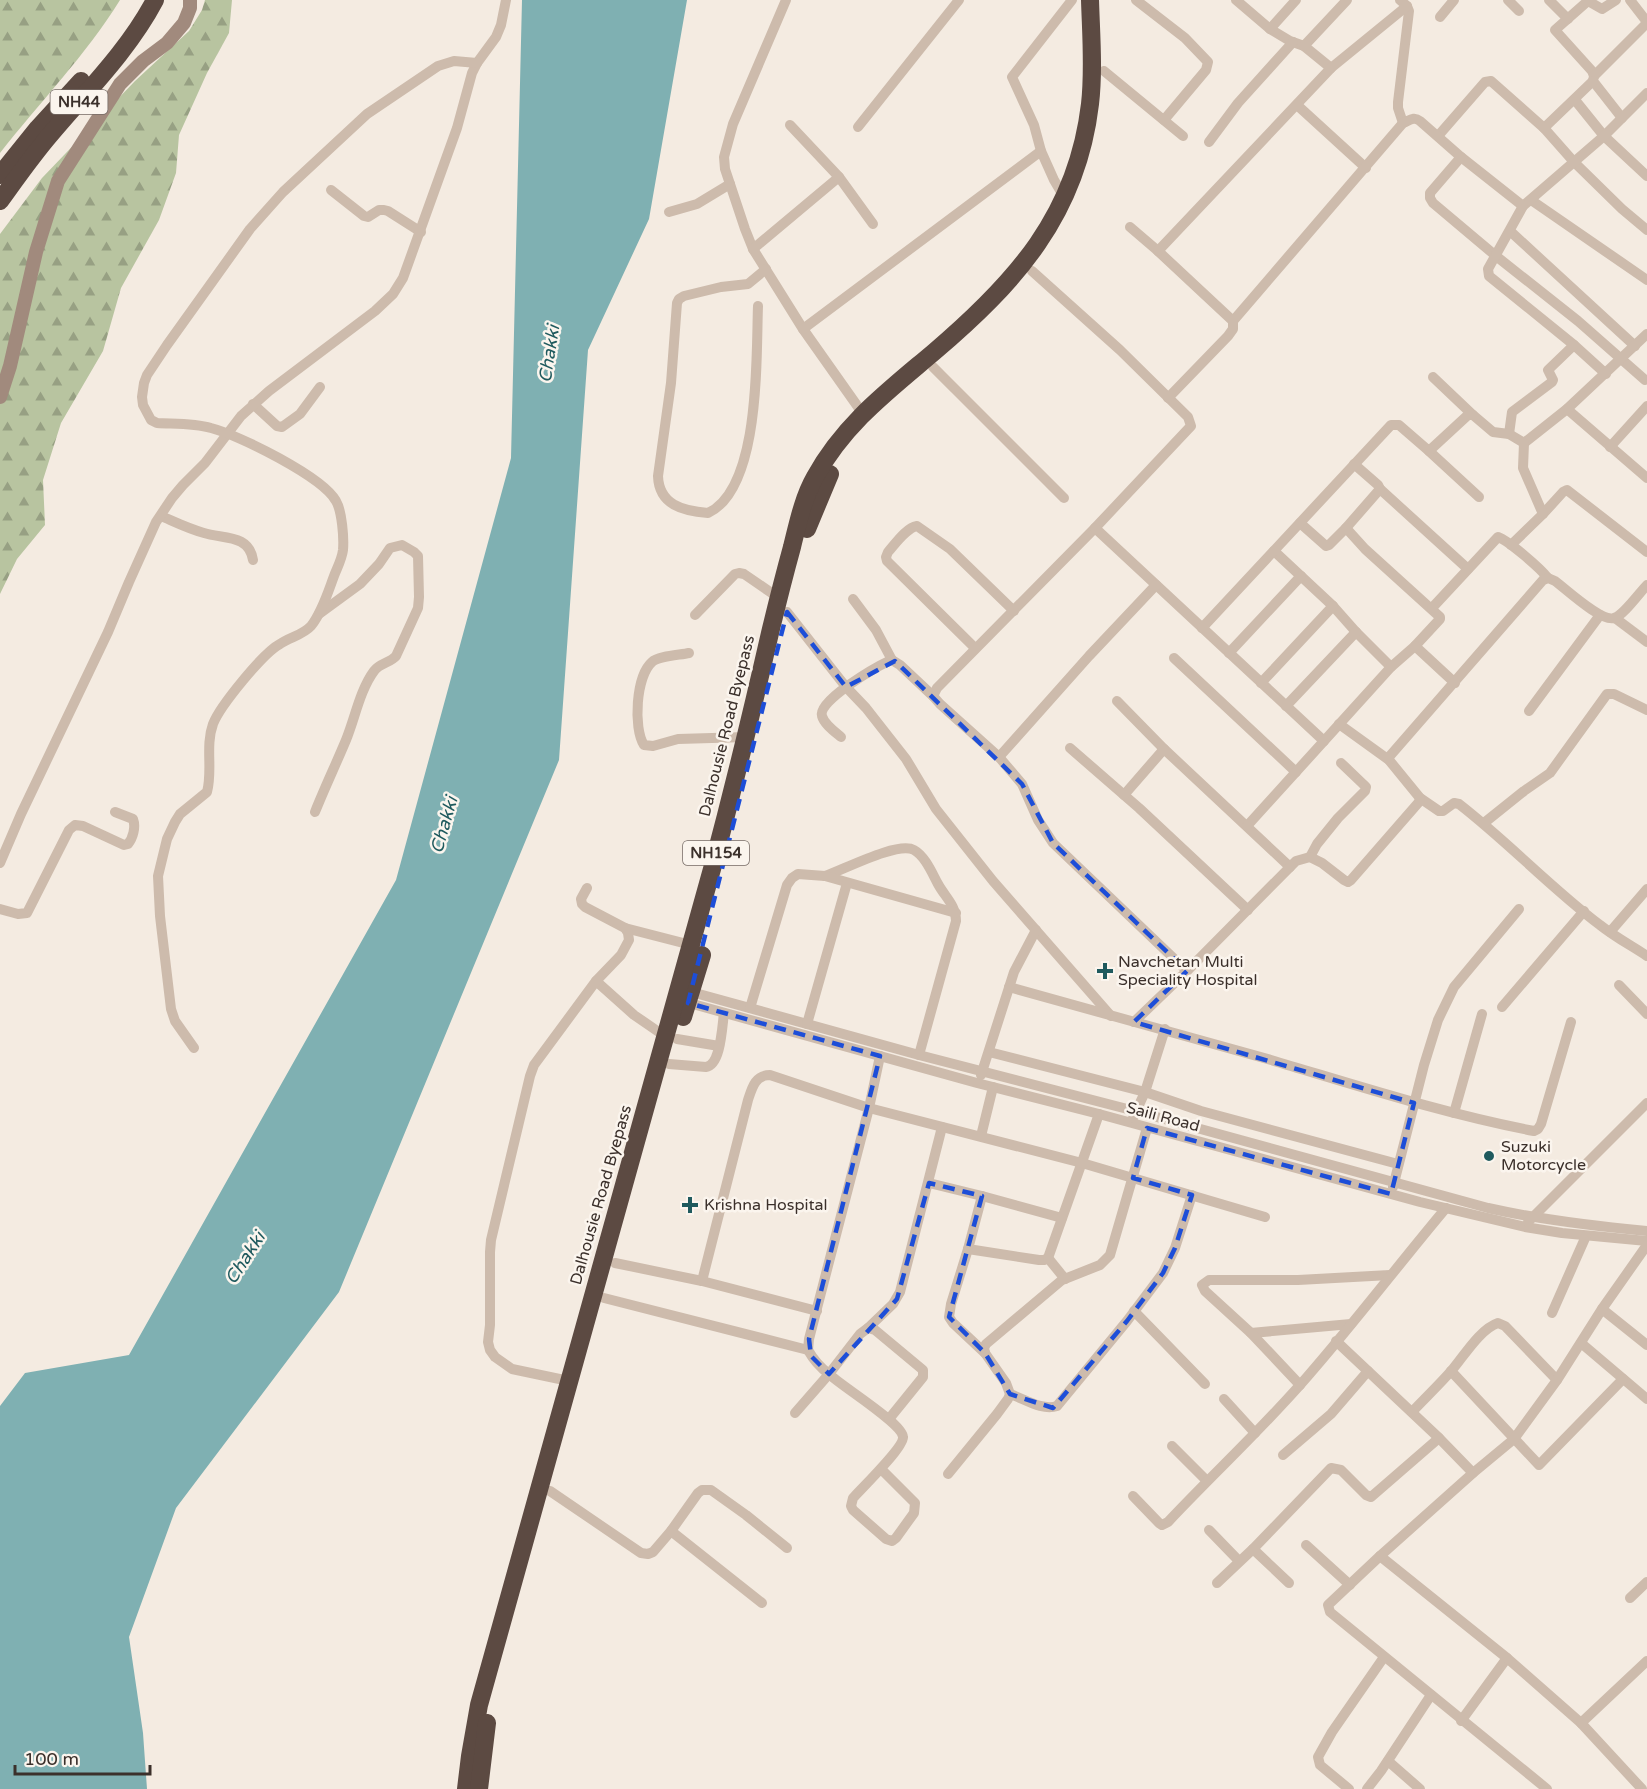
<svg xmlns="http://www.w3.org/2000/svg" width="1647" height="1789" font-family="'Varela Round',sans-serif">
<defs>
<pattern id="forest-firs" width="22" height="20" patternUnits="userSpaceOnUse" patternTransform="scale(1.5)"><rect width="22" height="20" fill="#b8c4a0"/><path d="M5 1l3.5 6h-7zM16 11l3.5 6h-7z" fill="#97a083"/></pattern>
</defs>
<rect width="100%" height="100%" fill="#f4ebe1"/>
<g fill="url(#forest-firs)">
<path d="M0 0H120C86 55 40 102 0 153Z"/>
<path d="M205 0H232L229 33 207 73 179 135 176 173 159 220 121 288 103 351 61 423 43 480 45 525 17 559 0 594V234L42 178 135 81 189 31 202 10Z"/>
</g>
<path fill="#7fb0b2" d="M522 0H687L649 219 588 350 559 760 339 1292 176 1508 129 1637 143 1733 147 1789H0V1406L25 1373 129 1355 396 880 511 458Z"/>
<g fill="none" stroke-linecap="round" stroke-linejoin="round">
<g stroke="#cdbbac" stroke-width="10">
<path d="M786 0 733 124 724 157 725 169 745 229 753 249 803 329 863 414"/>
<path d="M1136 0 1185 38 1208 62 1206 70 1164 120"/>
<path d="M1236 0 1270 29 1290 41 1304 46 1331 68"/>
<path d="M1508 0 1519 11"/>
<path d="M1549 0 1568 19"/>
<path d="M1589 0 1555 30 1592 71 1594 76 1593 81 1622 118"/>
<path d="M1630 0 1647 22"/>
<path d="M1588 1 1602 9 1616 0"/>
<path d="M1440 17 1454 0"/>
<path d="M1270 29 1296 0"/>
<path d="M1304 46 1347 0"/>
<path d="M1104 71 1183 136"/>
<path d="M1594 76 1647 23"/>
<path d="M1575 100 1604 136 1647 176"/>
<path d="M1297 105 1366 168"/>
<path d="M1403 123 1398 108V102L1409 11 1407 6"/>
<path d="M858 127 959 0"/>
<path d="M1544 128 1593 81"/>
<path d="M1438 136 1485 82 1491 81 1544 128 1574 162 1622 209 1647 230"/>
<path d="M1209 142 1238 103 1293 42"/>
<path d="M1461 157 1430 193V198L1433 203 1496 256 1578 321 1645 380"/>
<path d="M839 177 873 224"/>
<path d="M331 190 364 216 368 217 379 210H384L388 211 421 232"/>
<path d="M1064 197 1054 180 1041 151 1034 125 1012 77 1072 0"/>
<path d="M1531 200 1647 280"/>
<path d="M669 212 697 204 730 184"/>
<path d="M1130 227 1158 251 1233 321"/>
<path d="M1510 231 1635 346"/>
<path d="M753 249 839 177 790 125"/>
<path d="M1158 251 1331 68 1407 6 1400 0"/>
<path d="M1032 271 1120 350 1188 417 1191 426 1095 528 937 688 933 696 940 704 999 757 1022 784 1038 820 1053 843 1187 971"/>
<path d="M758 306C756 356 761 488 708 513 683 511 659 505 658 476L671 383 677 303 679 299 684 296 721 287 748 284 766 269"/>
<path d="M803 329 1041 151"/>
<path d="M933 367 1064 498"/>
<path d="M1606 374 1574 345 1489 276 1488 269 1523 206 1604 136 1647 93"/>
<path d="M1433 377 1473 415"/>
<path d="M1168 398 1228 336 1233 329V321L1403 123C1410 120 1414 116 1420 121L1461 157 1523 206"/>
<path d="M253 404 277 426 282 427 300 414 320 387"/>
<path d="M1567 409 1647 478"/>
<path d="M1509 434 1512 412 1552 382 1553 380 1548 370 1574 345"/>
<path d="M1524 443 1567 409 1647 334"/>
<path d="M1610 447 1647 406"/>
<path d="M1429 451 1479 497"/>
<path d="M1380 489 1468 569"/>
<path d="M161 516C175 522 189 529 204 533 223 539 249 534 253 560"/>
<path d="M1300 523 1326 546 1329 545 1346 528 1380 489 1378 485 1354 464"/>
<path d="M1095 528 1324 741"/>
<path d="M1346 528 1365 549 1440 617V619L1415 646 1455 683"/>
<path d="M1511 545 1543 514 1563 492 1567 490 1647 552"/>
<path d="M1274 551 1333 606 1356 632 1391 667"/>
<path d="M853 599 876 630 892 660"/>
<path d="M1432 608 1498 537C1509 541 1540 568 1548 578"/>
<path d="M787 612 846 687 866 708 906 759 936 809 993 881 1111 1016"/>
<path d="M695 615 735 574 739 573 744 574 779 598"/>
<path d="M1615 618 1647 642"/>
<path d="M1202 628 1391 425H1399L1429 451 1468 415H1473L1493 432 1509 434 1524 443 1523 468 1543 514"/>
<path d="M975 648 887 561 886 557 888 552C896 543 906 528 917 526L950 549 1014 611"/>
<path d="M689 653C680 655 658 656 652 662 636 676 633 728 644 745L653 746 678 739 746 737"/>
<path d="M1229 653 1301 576"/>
<path d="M1174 658 1296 772"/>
<path d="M1261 683 1333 606"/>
<path d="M1117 701 1164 749 1290 867"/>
<path d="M1286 706 1356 632"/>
<path d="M1529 711 1600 615"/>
<path d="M1339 724 1389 760 1420 798 1439 811H1443L1454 803 1459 804C1508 842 1551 888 1600 925 1615 937 1632 946 1647 956"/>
<path d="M841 737C835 732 824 724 822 716 817 701 876 667 889 661L892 660 900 665 933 696"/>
<path d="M1070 748 1139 808 1248 910"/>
<path d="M999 757 1089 656 1156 585"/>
<path d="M1389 760V757L1543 580 1548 578 1555 581C1566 589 1601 622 1614 618 1623 616 1640 592 1647 585"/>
<path d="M1124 795 1164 749"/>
<path d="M315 812C325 787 336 764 346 740 355 718 360 690 374 671 380 663 390 663 396 656L418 608 419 597 418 556 414 552 402 545 390 548 379 564 360 584 319 614"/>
<path d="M1484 823 1524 791 1550 773 1607 694H1614L1647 710"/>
<path d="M1247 826 1391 667 1415 646"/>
<path d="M1310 857 1317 844 1338 818 1365 791 1366 787 1363 784 1341 763"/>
<path d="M0 863 21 814 108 632 129 582 156 522 172 498 183 485 205 463 241 416 269 391 375 311 393 294 403 278 457 128 472 73 477 63 496 37 501 25 506 0"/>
<path d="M825 876C843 870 898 841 914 850 925 856 932 873 938 884 945 897 956 905 956 921L919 1055"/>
<path d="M0 909 18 914 27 913 69 830 75 825 83 826 124 845 128 844C133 838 136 827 133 819L115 812"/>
<path d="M625 928 691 945"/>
<path d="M1610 932 1647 889"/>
<path d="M596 981 634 1015 666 1037"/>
<path d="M1619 985 1647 1014"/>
<path d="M1009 987C1096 1012 1184 1035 1271 1060 1359 1086 1445 1114 1534 1131L1538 1129 1541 1124 1571 1022"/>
<path d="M688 991 919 1055 1135 1111 1488 1208C1541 1220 1593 1226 1647 1231"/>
<path d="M682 1001 977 1083 1099 1114 1420 1202 1525 1227 1562 1233 1647 1241"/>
<path d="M1502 1007 1584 911"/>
<path d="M750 1008 787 885 792 878 798 874 825 876 956 913"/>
<path d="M1134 1022 1187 971 1296 861 1310 857 1322 863 1344 880 1348 882 1351 880 1419 802 1420 798"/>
<path d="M807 1024 847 883"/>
<path d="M677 1039 719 1046"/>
<path d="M194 1048 175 1021 171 1009 160 916 158 876 167 839 175 822 180 814 207 792C213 771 205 746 213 724 220 706 263 653 280 644 290 637 303 635 311 626 322 612 328 592 334 576 337 568 342 559 343 550 344 538 342 511 336 501 323 477 239 435 211 428 194 423 175 424 157 423L151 420 143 405 142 397 144 383 147 375 167 345 250 229 283 192 367 114 438 66 454 61 477 63"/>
<path d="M989 1052 1145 1092 1201 1111 1398 1164"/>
<path d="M880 1056 869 1108 809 1339 808 1350C813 1359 821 1368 829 1374 841 1386 902 1423 903 1437 904 1447 861 1489 853 1498L851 1506 853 1510 886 1539 892 1541 896 1538 914 1513 915 1503 881 1469"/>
<path d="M669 1064 706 1067C721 1065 722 1027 724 1013"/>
<path d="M981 1075 1014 972 1036 930"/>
<path d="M1454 1113 1482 1014"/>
<path d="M1133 1118 1145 1092 1165 1029"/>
<path d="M981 1136 993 1087"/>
<path d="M929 1183 982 1196 1062 1218"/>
<path d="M1393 1187 1424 1065 1438 1020 1454 987 1519 909"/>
<path d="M982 1196 968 1249 1039 1260H1044L1048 1258 1099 1114"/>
<path d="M1528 1222 1647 1103"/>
<path d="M968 1249 951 1304 949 1317 953 1323 985 1353"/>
<path d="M1048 1258 1065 1279"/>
<path d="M615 1263 702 1281 817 1311"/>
<path d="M702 1281 748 1100C752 1088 755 1075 770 1075L869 1108 1082 1163 1265 1217"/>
<path d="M604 1298 808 1350"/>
<path d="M1602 1309 1647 1345"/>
<path d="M1134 1311 1205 1384"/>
<path d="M1552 1313 1586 1236"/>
<path d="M868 1328 893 1304 900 1292 942 1127"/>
<path d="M1251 1333 1351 1324"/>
<path d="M1336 1341 1439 1438 1473 1473"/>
<path d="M1581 1343 1647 1399"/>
<path d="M1451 1371 1539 1465 1623 1379"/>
<path d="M569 1381 512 1369 495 1357 490 1350 488 1342 490 1325V1252L491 1240 530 1076 534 1065 596 981 621 955 629 940 628 933 625 928 585 907 582 904 581 899 587 888"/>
<path d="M1300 1385 1251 1333 1205 1291 1202 1285 1209 1280H1298L1390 1275"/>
<path d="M1010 1394C1025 1399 1042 1411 1057 1406L1127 1321 1163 1273 1175 1248 1192 1195"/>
<path d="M1224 1399 1255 1433"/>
<path d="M1412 1412C1425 1398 1439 1385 1452 1370 1464 1356 1480 1329 1498 1323L1505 1326 1557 1380"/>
<path d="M795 1413 829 1374 860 1334 868 1328 875 1330 923 1370V1377L889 1419"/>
<path d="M1172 1446 1207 1481"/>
<path d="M1283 1455 1331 1414 1368 1371"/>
<path d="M948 1474 997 1414 1008 1399 1010 1394 1006 1383 985 1353 984 1348 986 1344 1062 1280 1100 1265 1110 1255 1147 1128"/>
<path d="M550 1491 641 1553 648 1554 653 1552 671 1531 698 1493 702 1490H711L746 1515 787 1548"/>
<path d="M1133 1496 1159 1523 1162 1525 1168 1522C1214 1473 1263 1428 1307 1377 1355 1322 1399 1264 1446 1208"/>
<path d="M1209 1530 1239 1561"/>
<path d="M671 1531 762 1603"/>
<path d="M1306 1545 1350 1585"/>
<path d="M1253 1549 1289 1583"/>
<path d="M1380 1556 1507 1658 1461 1721"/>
<path d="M1217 1583 1253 1549 1331 1468 1341 1470 1366 1495 1371 1497 1439 1438"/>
<path d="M1630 1598 1647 1582"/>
<path d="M1507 1658 1581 1723 1642 1789"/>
<path d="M1581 1723 1647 1661"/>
<path d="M1388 1761 1420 1789"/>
<path d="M1349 1789 1320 1765 1318 1757 1332 1732 1384 1657"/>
<path d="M1367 1789 1381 1771 1431 1695"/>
<path d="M1547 1789 1330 1612 1328 1605 1380 1556 1473 1473 1514 1439 1557 1380 1602 1309 1647 1245"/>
</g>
<path stroke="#a18a7d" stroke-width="14" d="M0 397 10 366 36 252 58 181 120 84 143 61 167 43 184 23 190 8V0"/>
<g stroke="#5c4a42" stroke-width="18">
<path d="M0 175 38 128 81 81"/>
<path d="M0 201C16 179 32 156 50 135 87 91 128 51 155 0"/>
<path d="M807 529 830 474"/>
<path d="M683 1017 702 955"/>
<path d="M466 1789 470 1756 479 1705 712 869C733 790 752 712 770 633 777 604 784 576 792 547 798 523 803 498 815 477 844 424 888 391 934 352 1015 283 1077 215 1090 104 1094 70 1091 34 1090 0"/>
<path d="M479 1789 487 1723"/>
</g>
</g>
<path fill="none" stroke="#1d4ed8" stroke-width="4.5" stroke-dasharray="12 8" stroke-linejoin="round" d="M787 612 846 687 895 661 1022 784 1053 843 1187 971 1134 1022 1414 1103 1391 1194 1147 1128 1133 1178 1192 1195 1175 1248 1163 1273 1127 1321 1053 1408 1010 1394 985 1353 949 1317 982 1196 929 1183 897 1299 829 1374 811 1356 809 1339 880 1056 688 1003Z"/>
<g fill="#1f5a5e" stroke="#fbf5ee" stroke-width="2">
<path d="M1102 962h6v6h6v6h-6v6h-6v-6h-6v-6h6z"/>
<circle cx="1489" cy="1156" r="6"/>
<path d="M687 1196h6v6h6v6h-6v6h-6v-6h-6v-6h6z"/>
</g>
<g text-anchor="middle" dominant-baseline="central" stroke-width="5" stroke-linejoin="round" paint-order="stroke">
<g fill="#fbf5ee" stroke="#756b66" stroke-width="1.5">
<rect x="50.5" y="90" width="57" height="24" rx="4.5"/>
<rect x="683" y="841" width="66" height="24" rx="4.5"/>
</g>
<g font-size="15" font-weight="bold" fill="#3b302b">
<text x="79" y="102">NH44</text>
<text x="716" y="853">NH154</text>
</g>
<g font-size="16" fill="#3b302b" stroke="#fbf5ee">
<text transform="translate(727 726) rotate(-76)">Dalhousie Road Byepass</text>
<text transform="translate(1163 1117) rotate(15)">Saili Road</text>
<text transform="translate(601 1195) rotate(-74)">Dalhousie Road Byepass</text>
</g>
<g font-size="16" fill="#3b302b" stroke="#fbf5ee" text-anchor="start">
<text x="1118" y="962">Navchetan Multi<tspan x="1118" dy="18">Speciality Hospital</tspan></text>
<text x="1501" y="1147">Suzuki<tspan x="1501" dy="18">Motorcycle</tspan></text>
<text x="704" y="1205">Krishna Hospital</text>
</g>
<g font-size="18" font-style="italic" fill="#1f5a5e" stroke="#fbf5ee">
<text transform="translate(549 354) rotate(-81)">Chakki</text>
<text transform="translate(444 825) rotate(-74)">Chakki</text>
<text transform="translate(245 1258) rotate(-57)">Chakki</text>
</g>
</g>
<path d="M15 1765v9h135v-9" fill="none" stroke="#3b302b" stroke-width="3"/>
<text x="24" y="1765" font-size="18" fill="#3b302b" stroke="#fbf5ee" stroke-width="4.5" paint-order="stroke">100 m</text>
</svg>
